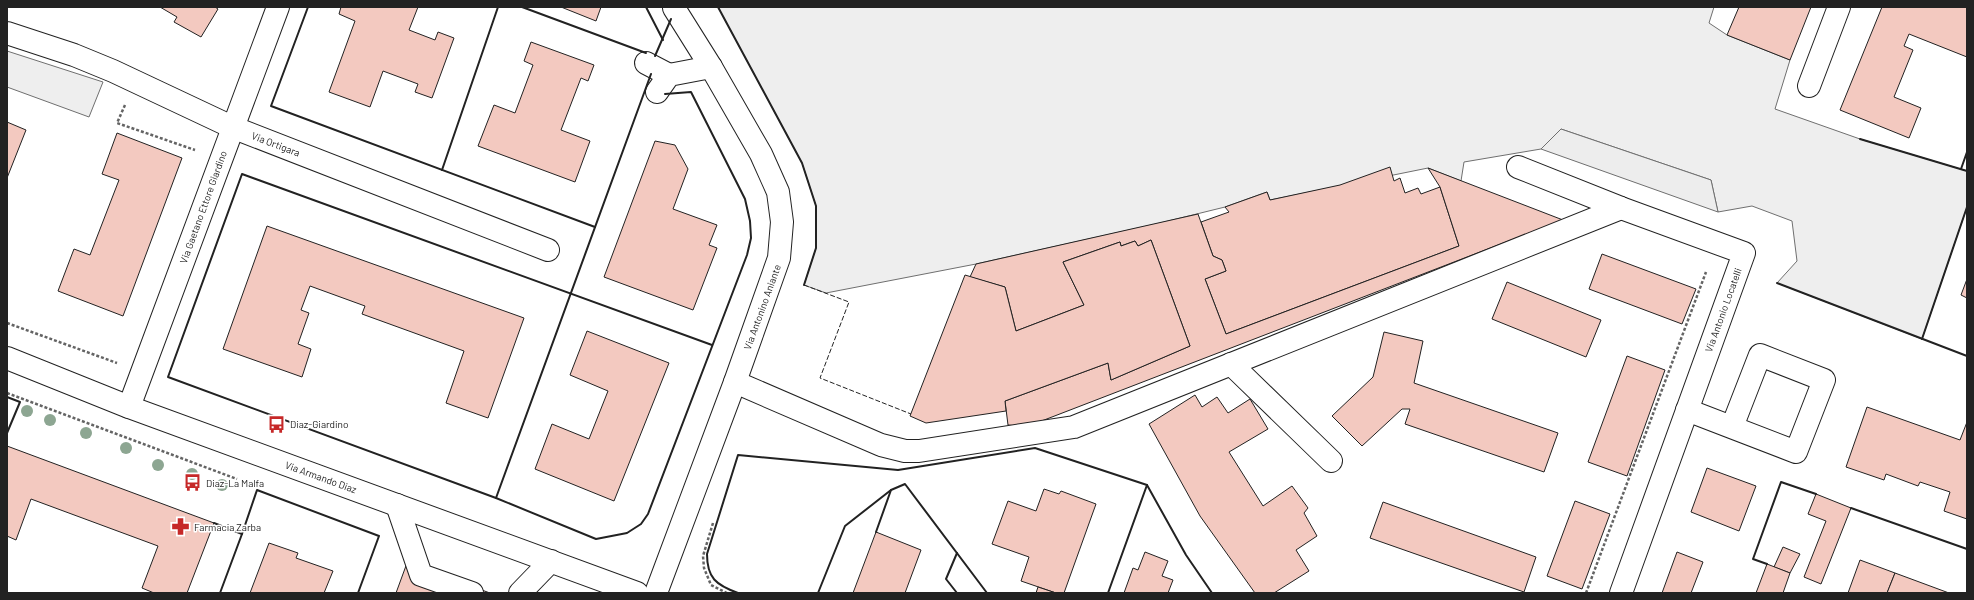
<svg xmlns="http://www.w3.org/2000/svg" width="1974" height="600" font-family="Barlow,sans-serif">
<rect width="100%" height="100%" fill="#fff"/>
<g fill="#eee" stroke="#6f6f6f">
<path d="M718 7H1714L1709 23 1727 35 1790 60 1775 109 1860 139 1967 171V207L1922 339 1777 283 1797 261 1792 221 1752 206 1718 212 1711 180 1561 129 1541 149 1464 162 1461 181 1428 168 1270 200 1267 192 1225 207 1156 224 976 264 826 293 804 285 816 248V206L802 163Z"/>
<path d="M7 51 103 82 89 117 7 87Z"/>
</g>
<path fill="#ededed" stroke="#6f6f6f" d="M1561 129 1711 180 1718 212 1541 149Z"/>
<g fill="#f3c9c0" stroke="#222">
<path d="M160 7H215L218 9 201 37 174 22 177 17Z"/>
<path d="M341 7H418L409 30 435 40 438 32 454 38 432 98 415 92 418 84 383 71 370 107 329 92 355 21 339 14Z"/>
<path d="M561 7H601L596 21Z"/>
<path d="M1739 7H1811L1790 60 1727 35Z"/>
<path d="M1882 7H1967V57L1909 34 1904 46 1913 50 1894 97 1921 108 1909 138 1840 110Z"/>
<path d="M531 42 594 65 588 81 581 78 561 130 590 141 575 182 478 146 494 105 515 113 533 65 524 61Z"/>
<path d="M7 122 26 130 7 178Z"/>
<path d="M117 133 182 158 123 316 58 291 74 249 90 255 119 180 102 174Z"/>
<path d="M655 141 675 145 688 169 673 209 717 225 709 245 717 248 693 310 604 277Z"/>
<path d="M1390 167 1394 181 1400 178 1405 193 1418 188 1421 194 1440 187 1459 246 1226 334 1205 279 1226 271 1222 260 1213 256 1201 222 1229 212 1225 207 1267 192 1270 200 1340 185Z"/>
<path d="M1428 168 1563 220 1026 427 1008 425 1005 401 1108 363 1111 380 1190 346 1151 240 1138 246 1135 241 1121 246 1120 242 1063 262 1084 305 1016 331 1005 287 970 277 976 264 1198 214 1213 256 1222 260 1226 271 1205 279 1226 334 1459 246 1440 187Z"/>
<path d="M267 226 524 318 488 418 446 403 464 351 362 314 365 306 310 286 301 310 309 313 298 344 311 349 302 377 223 349Z"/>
<path d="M1151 240 1190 346 1111 380 1108 363 1005 401 1006 411 926 423 910 416 965 275 1005 287 1016 331 1084 305 1063 262 1120 242 1121 246 1135 241 1138 246Z"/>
<path d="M1602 254 1696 289 1682 324 1589 289Z"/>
<path d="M1967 279V298L1961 295Z"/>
<path d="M1507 282 1601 320 1586 357 1492 319Z"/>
<path d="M587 331 669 363 614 501 535 469 552 424 589 439 608 391 570 375Z"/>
<path d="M1384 332 1423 341 1414 383 1558 433 1544 472 1405 424 1410 409H1402L1362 446 1332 416 1373 377Z"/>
<path d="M1627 356 1665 370 1627 476 1588 462Z"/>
<path d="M1195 395 1202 407 1217 397 1228 413 1250 399 1268 429 1229 452 1263 506 1292 486 1308 508 1304 513 1317 536 1296 550 1309 571 1274 593H1255L1200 516 1149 424Z"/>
<path d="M1867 407 1960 440 1967 422V519L1944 511 1950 492 1920 482 1918 486 1886 474 1884 480 1846 467Z"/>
<path d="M7 446 214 523 187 593H154L142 588 158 546 31 499 16 540 7 536Z"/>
<path d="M1707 468 1756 486 1739 531 1691 512Z"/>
<path d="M1044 489 1059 494 1061 491 1096 504 1064 593H1056L1021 581 1029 557 992 544 1008 501 1036 511Z"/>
<path d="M1816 494 1851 508 1821 584 1804 577 1826 521 1808 514Z"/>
<path d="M1575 501 1610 514 1582 589 1547 576Z"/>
<path d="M1383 502 1536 557 1524 592 1370 538Z"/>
<path d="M876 532 921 550 905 593H853Z"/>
<path d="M269 543 298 553 296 558 333 571 324 593H250Z"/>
<path d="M1783 547 1800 554 1790 573 1774 567Z"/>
<path d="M1145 552 1168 561 1162 576 1173 580 1168 593H1124L1133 568 1138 570Z"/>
<path d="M1677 552 1703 562 1691 593H1662Z"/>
<path d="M1860 560 1895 573 1887 593H1848Z"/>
<path d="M407 563 490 593H396Z"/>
<path d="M1767 564 1790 573 1783 593H1756Z"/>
<path d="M1895 573 1949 593H1887Z"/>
<path d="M1038 587 1056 593H1036Z"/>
</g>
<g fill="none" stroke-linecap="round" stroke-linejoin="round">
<defs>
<g id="minor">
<path d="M7 33 74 55 113 71 232 127 548 250"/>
<path d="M646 63 669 75"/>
<path d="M1809 86 1839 7"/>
<path d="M657 92 669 75 711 67"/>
<path d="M1518 167 1621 208 1744 253 1621 593"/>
<path d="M1231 364 1331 461"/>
<path d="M735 382 881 445 905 451H919L1074 427 1621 208"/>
<path d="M129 407 278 7"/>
<path d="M1687 410 1796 452 1824 380 1760 355 1732 427"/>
<path d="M397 505 421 575 472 593"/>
<path d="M520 593 551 561"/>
<path d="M656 593 735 382 779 258 782 222 778 192 761 154 711 67 674 8"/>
</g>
<path id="major" d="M7 358 129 407 637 593"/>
</defs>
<use href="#minor" stroke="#222" stroke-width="24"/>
<use href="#major" stroke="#222" stroke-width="24"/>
<g stroke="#646464" stroke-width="2.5" stroke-dasharray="3 2" stroke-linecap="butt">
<path d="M125 105 117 123 195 150"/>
<path d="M7 323 117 363"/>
<path d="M7 393 237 479"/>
<path d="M713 523 703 556 704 568 711 585 727 593"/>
<path d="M1586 593 1706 272"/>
</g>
<use href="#minor" stroke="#fff" stroke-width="22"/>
<use href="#major" stroke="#fff" stroke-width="22"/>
<path stroke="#222" stroke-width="1" stroke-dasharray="5 2" stroke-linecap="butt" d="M804 285 849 302 820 378 911 414"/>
<g stroke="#222" stroke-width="2">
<path d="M308 7 271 106 595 227"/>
<path d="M522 7 646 53"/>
<path d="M646 7 663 40"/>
<path d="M718 7 802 163 816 206V248L804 285"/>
<path d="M655 56 671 19"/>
<path d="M665 94 691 92 745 199 750 221 751 238 747 255 648 514 641 524 627 533 596 539 496 498 168 377 242 174 712 345"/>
<path d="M1860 139 1967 171"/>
<path d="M1961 169 1967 152"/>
<path d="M442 170 498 7"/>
<path d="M1777 283 1967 356"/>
<path d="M1922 339 1967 207"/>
<path d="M7 397 20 402 7 433"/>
<path d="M496 498 651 74"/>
<path d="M1851 508 1967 549"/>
<path d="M214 523 242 534 257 490 379 536 358 593"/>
<path d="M876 532 891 490"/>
<path d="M1767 564 1753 559 1781 482 1816 494"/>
<path d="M220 593 242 534"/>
<path d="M738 593C716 585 707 578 707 554L738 455 898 470 1035 448 1147 485 1186 555 1212 593"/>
<path d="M818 593 845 526 891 490 905 484 987 593"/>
<path d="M957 593 946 579 957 553"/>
<path d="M1108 593 1147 485"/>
</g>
</g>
<g fill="#8da692">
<circle cx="27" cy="411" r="6"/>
<circle cx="50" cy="420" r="6"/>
<circle cx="86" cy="433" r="6"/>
<circle cx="126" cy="448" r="6"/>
<circle cx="158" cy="465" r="6"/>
<circle cx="192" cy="474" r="6"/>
<circle cx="222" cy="485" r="6"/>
</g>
<defs>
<symbol id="bus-bare" viewBox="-9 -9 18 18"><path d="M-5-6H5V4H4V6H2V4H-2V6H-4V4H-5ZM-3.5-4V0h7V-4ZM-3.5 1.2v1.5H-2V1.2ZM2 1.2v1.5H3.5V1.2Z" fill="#c62828" stroke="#fff" stroke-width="2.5" paint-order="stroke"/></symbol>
<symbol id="pharmacy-bare" viewBox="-9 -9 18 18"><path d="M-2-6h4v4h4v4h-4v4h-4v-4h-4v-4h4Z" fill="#c62828" stroke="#fff" stroke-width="2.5" paint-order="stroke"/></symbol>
</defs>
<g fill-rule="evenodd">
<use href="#bus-bare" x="264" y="412" width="25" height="25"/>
<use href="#bus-bare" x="180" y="470" width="25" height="25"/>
<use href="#pharmacy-bare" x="168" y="514" width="25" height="25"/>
</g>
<g text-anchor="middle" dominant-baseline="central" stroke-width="3" stroke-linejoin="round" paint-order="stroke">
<g font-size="10" fill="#222" stroke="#fff">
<text transform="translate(276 144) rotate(21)">Via Ortigara</text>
<text transform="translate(203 207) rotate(-70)">Via Gaetano Ettore Giardino</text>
<text transform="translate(762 307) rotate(-70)">Via Antonino Aniante</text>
<text transform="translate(1723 310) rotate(-70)">Via Antonio Locatelli</text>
<text transform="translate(321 477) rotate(20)">Via Armando Diaz</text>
</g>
<g font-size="10" fill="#222" stroke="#fff" text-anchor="start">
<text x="290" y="424">Diaz-Giardino</text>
<text x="206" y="483">Diaz-La Malfa</text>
<text x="194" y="527">Farmacia Zarba</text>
</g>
</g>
<rect width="1974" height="600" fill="none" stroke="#222222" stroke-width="16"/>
</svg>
